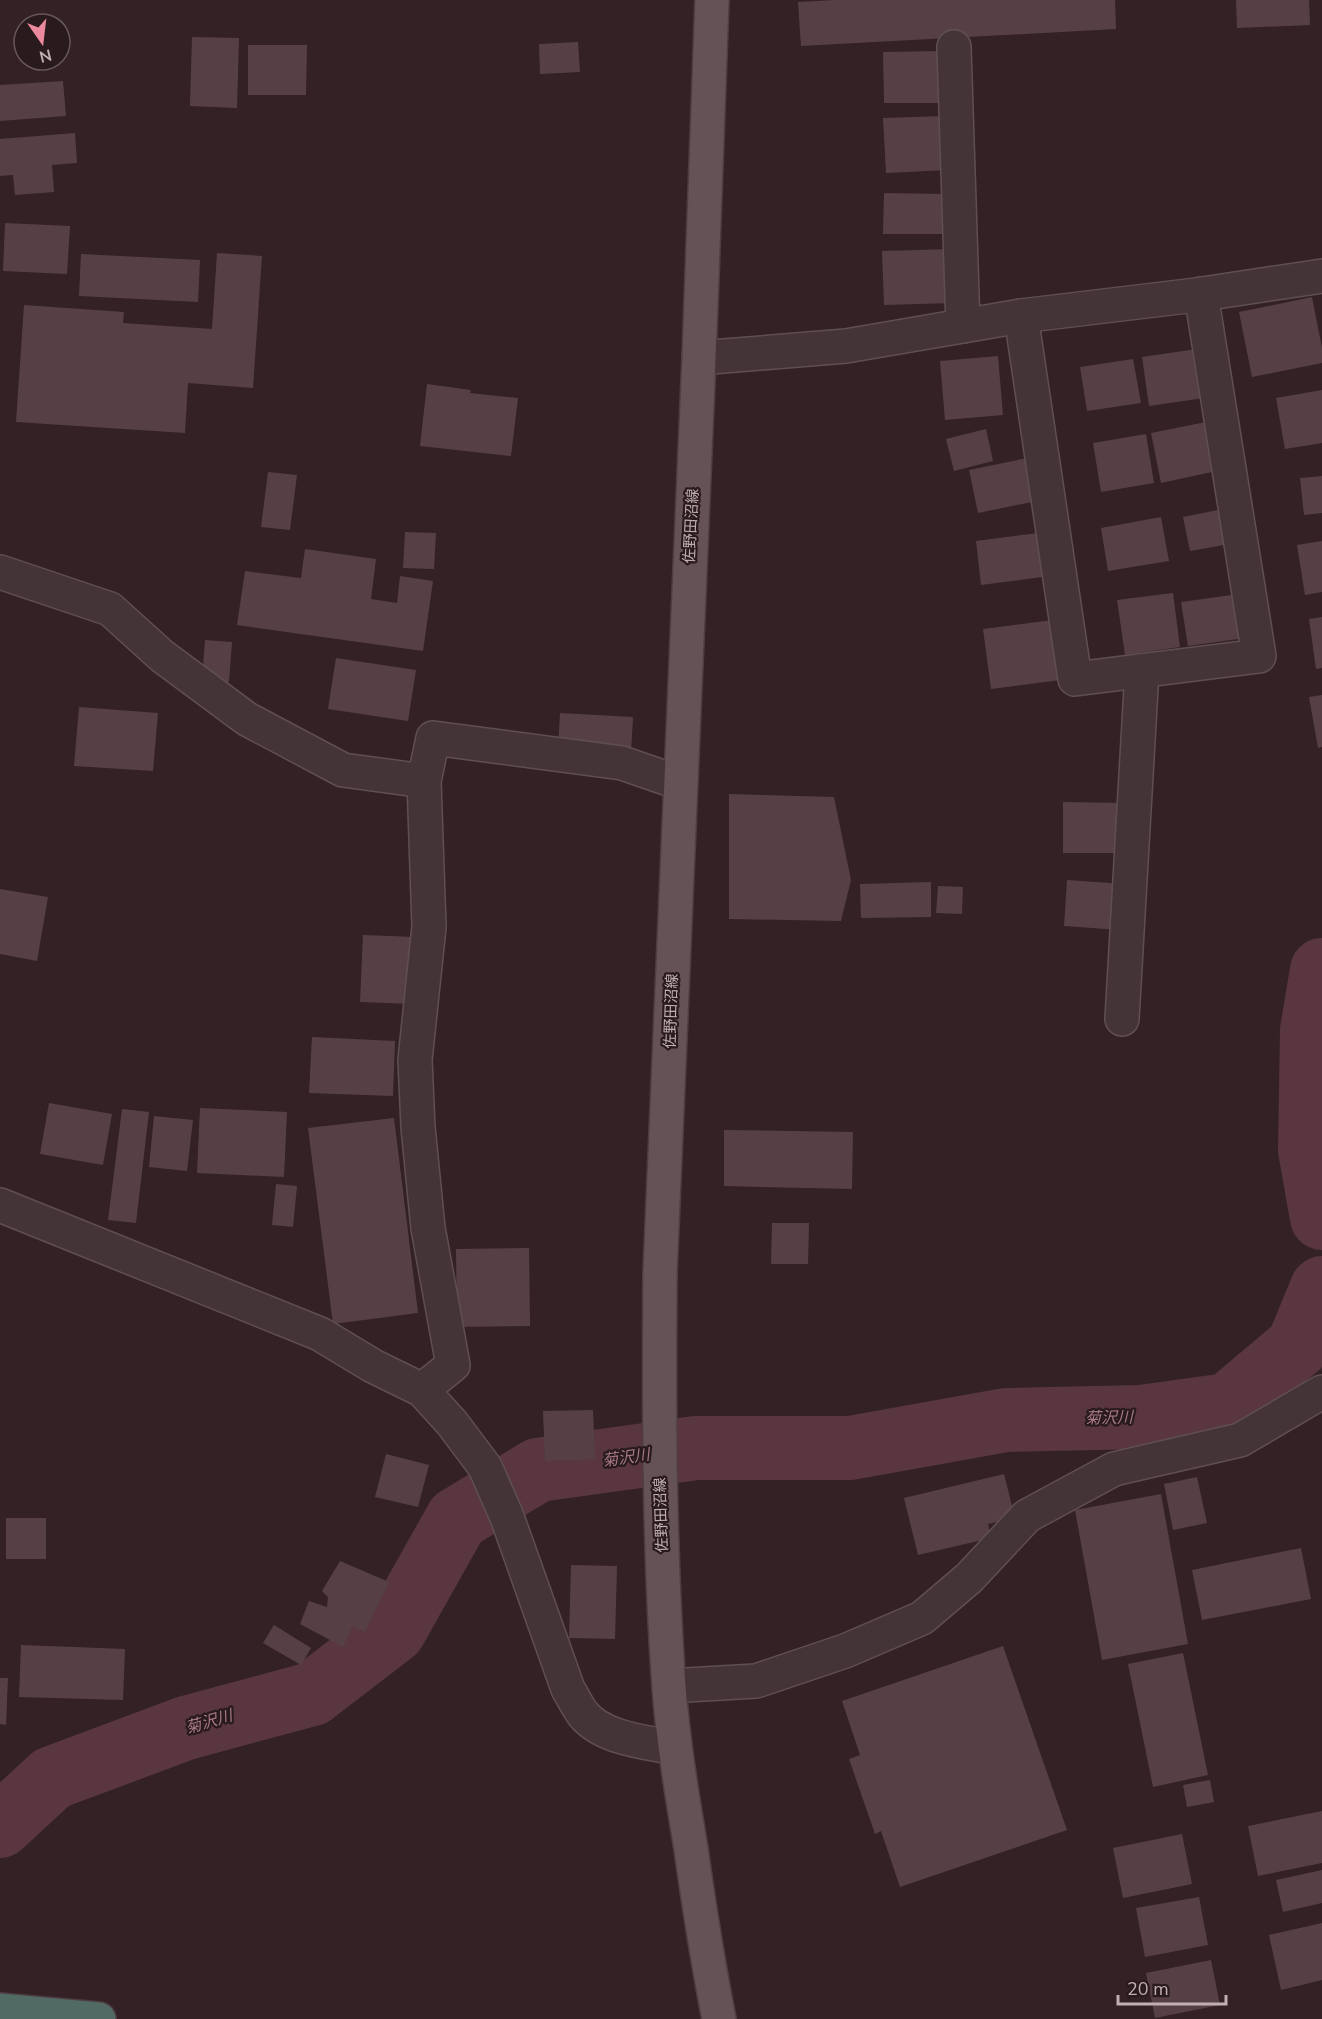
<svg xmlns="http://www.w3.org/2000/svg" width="1322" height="2019" font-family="'Nunito Sans','Noto Sans JP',sans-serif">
<rect width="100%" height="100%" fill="#332126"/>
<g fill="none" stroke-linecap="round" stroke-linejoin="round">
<g stroke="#593640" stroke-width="64">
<path d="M1322 970 1312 1030 1310 1150 1322 1218"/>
<path d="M0 1826 52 1778 186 1728 312 1694 394 1631 457 1519 538 1470 696 1448H850L1006 1420 1141 1417 1228 1405 1298 1346 1322 1288"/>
</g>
</g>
<g fill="#564046">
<path d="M834 0H1115L1116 29 801 46 798 2Z"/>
<path d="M1236 0H1309L1310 25 1237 28Z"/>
<path d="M192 37 239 38 237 108 190 106Z"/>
<path d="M578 42 580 72 540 74 539 44Z"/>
<path d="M248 45H307L306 95H248Z"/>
<path d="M943 51 944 103H884L883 52Z"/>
<path d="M63 81 66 116 0 121V85Z"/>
<path d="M946 116 948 170 886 173 883 118Z"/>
<path d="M75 133 77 163 52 165 54 192 15 195 13 175 0 176V139Z"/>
<path d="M884 193 945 194 944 234H883Z"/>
<path d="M5 223 70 226 67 274 3 271Z"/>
<path d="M952 249 953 303 884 305 882 251Z"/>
<path d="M217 253 262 256 253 388 188 383 185 433 16 422 24 305 124 312 123 323 212 329Z"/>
<path d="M81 254 200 260 198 302 79 296Z"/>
<path d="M1312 297 1322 348V363L1252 377 1239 312Z"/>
<path d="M1197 349 1204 398 1149 406 1142 357Z"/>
<path d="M998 356 1003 415 945 420 940 361Z"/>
<path d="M1133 359 1141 403 1087 411 1080 367Z"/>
<path d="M427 384 471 390 470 393 518 398 511 456 420 446Z"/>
<path d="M1322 390V443L1285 449 1276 398Z"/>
<path d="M1211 421 1221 470 1161 483 1151 433Z"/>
<path d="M986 429 993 461 954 471 946 439Z"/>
<path d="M1146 434 1154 483 1101 492 1093 443Z"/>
<path d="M1037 456 1046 499 978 513 969 470Z"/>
<path d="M268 472 297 475 290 530 261 527Z"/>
<path d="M1322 476V513L1304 515 1300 478Z"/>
<path d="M1228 508 1235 543 1190 551 1183 517Z"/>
<path d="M1161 517 1169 561 1108 571 1101 528Z"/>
<path d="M405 532 436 533 434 569 403 568Z"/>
<path d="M1038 533 1042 577 981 585 976 541Z"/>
<path d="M1322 541V592L1305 595 1297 545Z"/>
<path d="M305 549 376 559 371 599 397 603 400 576 433 581 423 651 237 625 245 571 301 578Z"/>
<path d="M1173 593 1180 647 1125 655 1117 600Z"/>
<path d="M1239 594 1245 638 1188 646 1181 602Z"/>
<path d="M1322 617V668L1316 669 1309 619Z"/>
<path d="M1053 620 1061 680 991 689 983 629Z"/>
<path d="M205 640 232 642 229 682 202 680Z"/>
<path d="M336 658 416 670 408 721 328 709Z"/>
<path d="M1322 695V747L1318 748 1309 697Z"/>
<path d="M79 707 158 713 153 771 74 766Z"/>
<path d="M560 713 633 717 631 753 558 750Z"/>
<path d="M729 794 834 797 851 880 841 921 729 919Z"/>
<path d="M1063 802 1125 803 1124 853H1063Z"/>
<path d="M1067 880 1124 884 1120 930 1064 926Z"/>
<path d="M931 882V917L861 918 860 884Z"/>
<path d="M938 886 963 887 962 914 936 913Z"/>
<path d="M0 889 48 897 37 961 0 954Z"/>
<path d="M363 935 416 937 413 1004 360 1002Z"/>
<path d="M312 1037 395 1041 393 1096 309 1093Z"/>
<path d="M49 1103 112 1114 103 1165 40 1154Z"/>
<path d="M200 1108 287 1112 284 1177 197 1173Z"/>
<path d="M122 1109 149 1112 136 1223 108 1220Z"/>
<path d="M154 1116 193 1120 187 1171 149 1167Z"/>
<path d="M394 1118 418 1313 333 1324 308 1128Z"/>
<path d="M724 1130 853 1132 852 1189 724 1186Z"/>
<path d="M276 1184 297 1186 293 1227 272 1225Z"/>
<path d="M772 1223H809L808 1264H771Z"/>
<path d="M529 1248 530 1326 457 1327 456 1249Z"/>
<path d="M593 1410 595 1459 545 1461 543 1411Z"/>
<path d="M386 1454 429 1465 418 1507 375 1497Z"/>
<path d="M1004 1474 1015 1518 988 1524 991 1538 918 1555 904 1498Z"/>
<path d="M1197 1477 1207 1523 1173 1530 1164 1484Z"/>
<path d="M1161 1494 1188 1644 1102 1660 1075 1510Z"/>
<rect x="6" y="1518" width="40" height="41"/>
<path d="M1301 1548 1311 1599 1202 1620 1192 1570Z"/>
<path d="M340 1561 389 1582 365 1632 352 1626 343 1647 300 1624 309 1601 327 1607 328 1597 322 1591Z"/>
<path d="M571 1565 617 1566 615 1639 569 1638Z"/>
<path d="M274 1625 311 1648 301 1665 263 1643Z"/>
<path d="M21 1645 125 1649 123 1700 19 1697Z"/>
<path d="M1003 1646 1067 1830 900 1887 881 1831 875 1834 849 1759 860 1755 842 1701Z"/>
<path d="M1183 1653 1208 1775 1153 1787 1128 1664Z"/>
<path d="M0 1678H8L6 1725 0 1724Z"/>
<path d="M1210 1780 1214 1802 1187 1807 1183 1785Z"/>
<path d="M1322 1811V1863L1258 1876 1248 1826Z"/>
<path d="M1182 1834 1192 1884 1123 1898 1113 1848Z"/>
<path d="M1322 1870V1903L1283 1912 1276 1880Z"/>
<path d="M1199 1897 1208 1945 1145 1957 1136 1908Z"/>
<path d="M1322 1923V1980L1281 1990 1269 1935Z"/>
<path d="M1211 1960 1220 2005 1155 2018 1146 1973Z"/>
</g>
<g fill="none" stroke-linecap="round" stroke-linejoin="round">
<defs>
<g id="minor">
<path d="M954 47 963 326"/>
<path d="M1021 316 1075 679 1259 656 1201 294"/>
<path d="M699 358 846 346 1021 316 1196 295 1322 276"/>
<path d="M0 572 110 609 162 656 247 719 343 770 424 781"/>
<path d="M1122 1019 1142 671"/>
<path d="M0 1205 320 1334 373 1366 422 1390 452 1423 485 1467 507 1517 568 1689C573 1697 577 1706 583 1714 603 1739 646 1742 675 1748"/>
<path d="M422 1390 453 1365 428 1228 418 1127 415 1060 429 927 424 781 433 738 622 763 680 783"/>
<path d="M669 1686 756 1681 845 1651 922 1618 969 1578 1027 1516 1114 1469 1240 1440 1322 1392"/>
</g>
<path id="major" d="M712 0 699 358 660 1273C659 1411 659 1549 669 1687 673 1741 682 1795 691 1849 699 1906 708 1963 719 2019"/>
<path id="highway" d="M0 2010 99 2019"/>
</defs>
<use href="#minor" stroke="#5f4f53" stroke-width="36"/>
<use href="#major" stroke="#4e3e42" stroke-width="36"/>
<use href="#highway" stroke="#4c3c40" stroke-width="36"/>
<use href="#minor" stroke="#443438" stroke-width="33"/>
<use href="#major" stroke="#645257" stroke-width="33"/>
<use href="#highway" stroke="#526a64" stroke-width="33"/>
</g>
<g text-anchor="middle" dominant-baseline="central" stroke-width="4.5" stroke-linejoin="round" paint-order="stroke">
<g font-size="15" fill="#c1afb3" stroke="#291a1e">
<text transform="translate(691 526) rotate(-87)">佐野田沼線</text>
<text transform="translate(671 1011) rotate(-88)">佐野田沼線</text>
<text transform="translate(661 1515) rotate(-92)">佐野田沼線</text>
</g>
<g font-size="16" font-style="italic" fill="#a77a86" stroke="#291a1e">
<text transform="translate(1109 1418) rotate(-1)">菊沢川</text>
<text transform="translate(626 1458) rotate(-8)">菊沢川</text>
<text transform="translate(209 1722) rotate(-16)">菊沢川</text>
</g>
</g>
<g transform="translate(42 42) rotate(166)"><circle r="28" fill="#291a1e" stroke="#66565a" stroke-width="1.5"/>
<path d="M0-4.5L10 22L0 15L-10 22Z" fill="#eb8a9f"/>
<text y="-9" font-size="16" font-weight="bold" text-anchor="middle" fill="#c1afb3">N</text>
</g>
<path d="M1118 1995v9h108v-9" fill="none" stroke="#c1afb3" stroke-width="3"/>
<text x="1127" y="1995" font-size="18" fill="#c1afb3" stroke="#291a1e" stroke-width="4.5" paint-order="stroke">20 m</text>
</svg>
